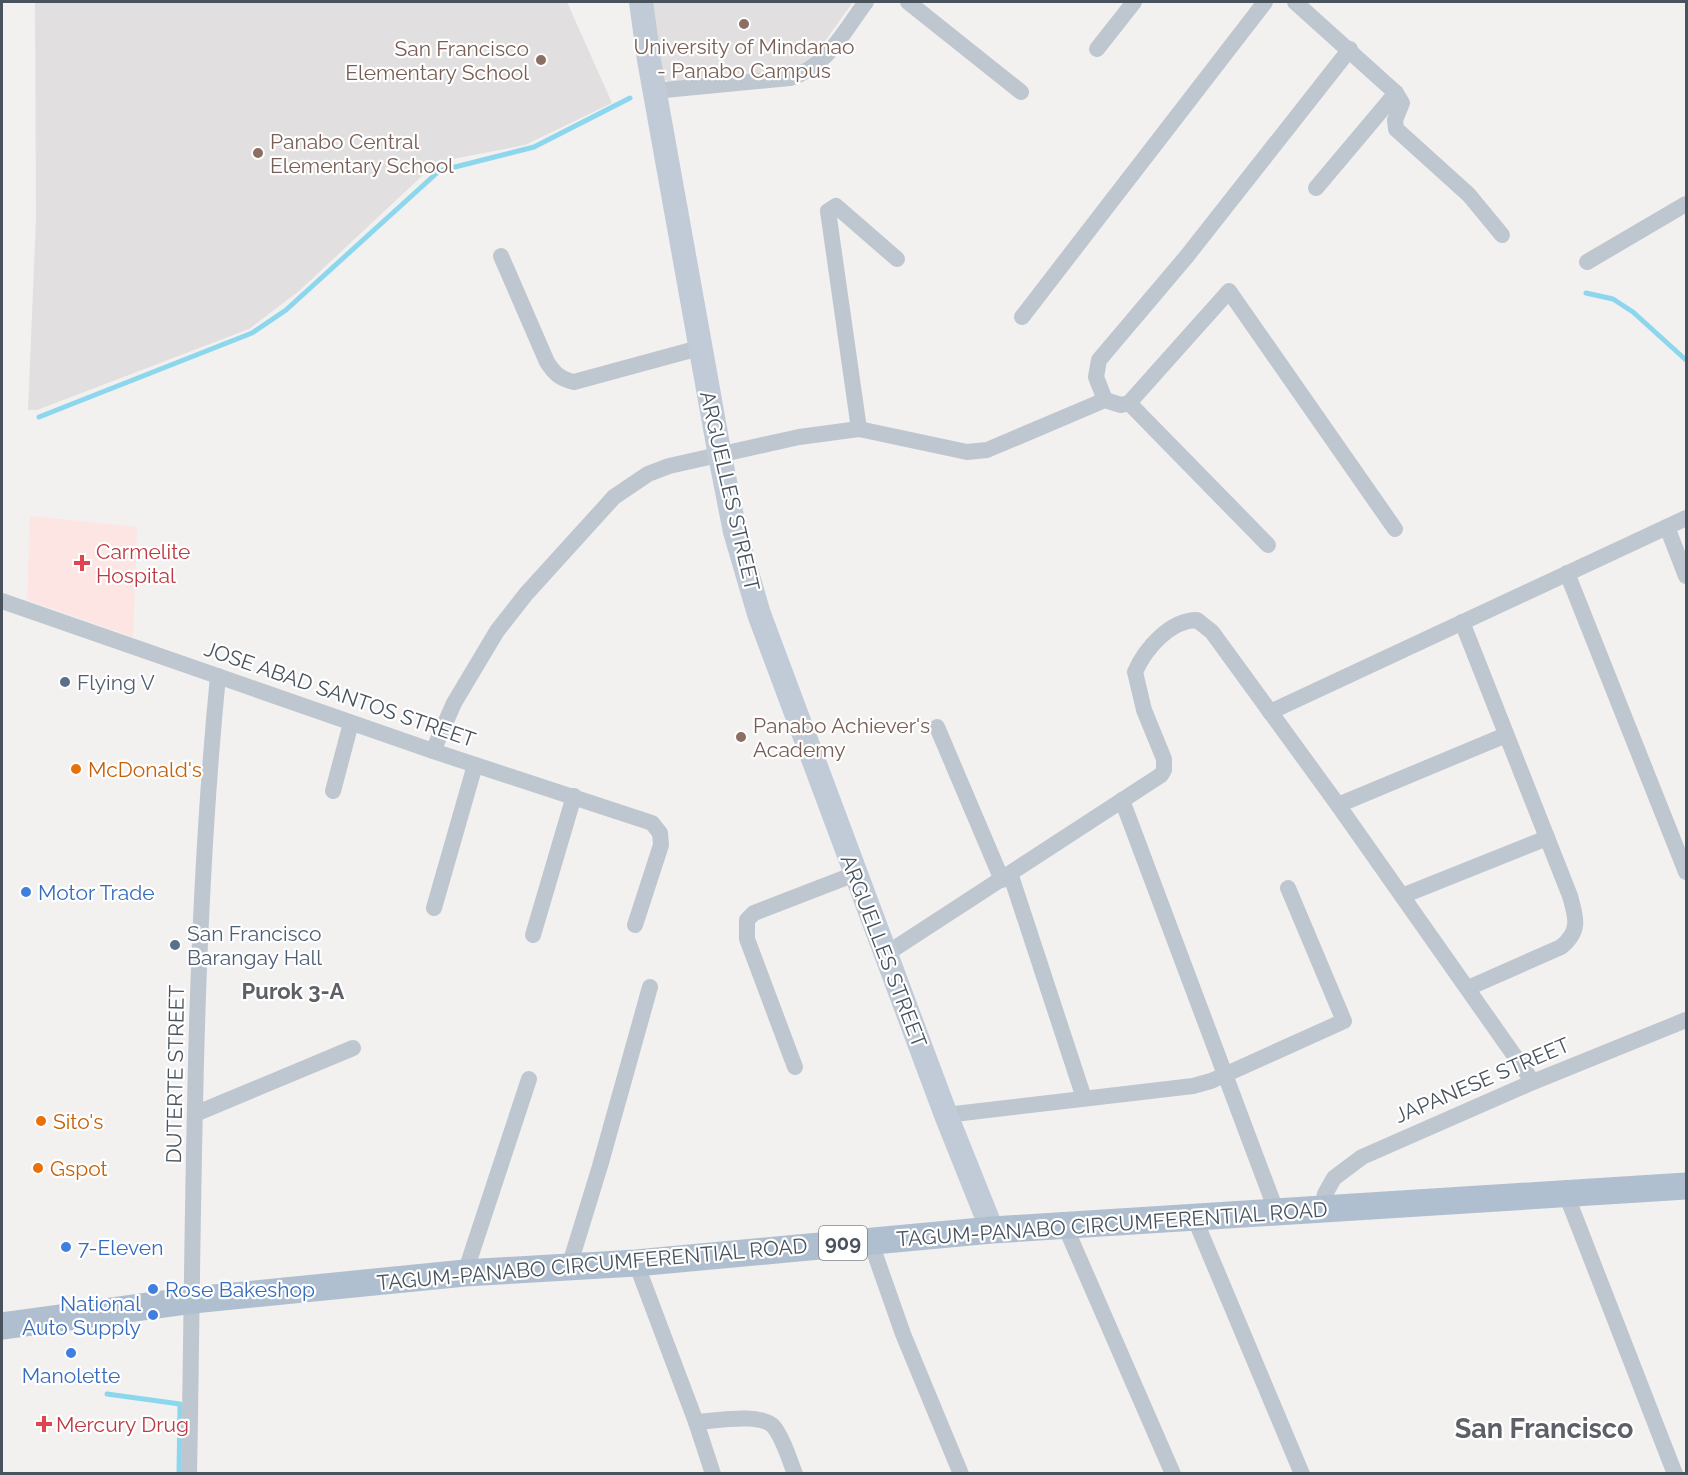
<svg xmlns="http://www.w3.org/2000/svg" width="1688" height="1475" font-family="Raleway,sans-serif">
<rect width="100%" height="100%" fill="#f3f0f0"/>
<g fill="#e1dfdf">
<path d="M35 2H567L612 103 525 145 437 162 299 291 249 329 37 410H28L36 219Z"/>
<path d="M648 2H853L810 62 800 69 671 82 659 78Z"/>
</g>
<path fill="#fce5e2" d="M30 516 137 527 133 637 27 600Z"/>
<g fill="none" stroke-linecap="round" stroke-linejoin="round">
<g stroke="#8cd7ed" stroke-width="5">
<path d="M1586 293 1613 299 1633 312 1686 360"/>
<path d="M39 417 252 333 286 310 439 171 534 147 630 98"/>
<path d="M107 1394 180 1404 179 1474"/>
</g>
<g stroke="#bec7cf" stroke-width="16">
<path d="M908 2 1021 92"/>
<path d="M1295 2 1396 93 1402 103 1395 120 1396 129 1469 195 1502 235"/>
<path d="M1097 49 1134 2"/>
<path d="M654 91 790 78C827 67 844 31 866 2"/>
<path d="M1316 188 1396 93"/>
<path d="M501 256 547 362C554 373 560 379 574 382L699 348"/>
<path d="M1587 262 1686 204"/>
<path d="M1022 317 1265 2"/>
<path d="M1105 400 1096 377 1099 360 1187 256 1350 49"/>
<path d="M1129 403 1268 545"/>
<path d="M859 429 828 211 836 206 897 259"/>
<path d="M1667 527 1686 576"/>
<path d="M1567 573 1686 872"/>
<path d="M2 601 433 751 652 823 660 833 661 845 635 925"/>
<path d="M1462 622 1570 896C1576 917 1581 931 1561 947L1468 988"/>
<path d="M1270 712 1686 518"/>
<path d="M937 727 1002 880"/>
<path d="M433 751 454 703 497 631 526 594 614 497 648 474 669 466 799 437 859 429 967 452 987 450 1105 400 1121 405 1129 403 1229 291 1395 529"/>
<path d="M333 791 351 723"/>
<path d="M1122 800 1277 1213"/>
<path d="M1338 805 1506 735"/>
<path d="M1011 876 1084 1098"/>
<path d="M1402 896 1547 838"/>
<path d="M434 908 475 765"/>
<path d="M533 935 574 796"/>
<path d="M886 954 1161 775 1164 770V759L1144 710 1135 672C1145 649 1170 620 1197 620L1212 632 1338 805 1533 1082"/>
<path d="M795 1067 747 939V920L754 913 855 874"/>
<path d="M195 1114 353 1048"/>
<path d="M946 1115 1193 1086 1211 1081 1344 1021 1288 888"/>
<path d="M1566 1194 1675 1474"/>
<path d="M1321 1211 1325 1194 1334 1178 1362 1157 1533 1082 1686 1020"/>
<path d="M1194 1217 1302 1474"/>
<path d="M1065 1226 1173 1474"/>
<path d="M870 1240 903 1334 961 1474"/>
<path d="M636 1263 696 1422 713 1474"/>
<path d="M569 1267 600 1166 650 987"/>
<path d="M465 1273 529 1079"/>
<path d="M696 1422C715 1421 762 1412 774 1427 784 1440 789 1459 795 1474"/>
<path d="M189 1474C194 1208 192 941 218 676"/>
</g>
<path stroke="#c1cbd7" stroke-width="24" d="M641 2 649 60 720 456 735 532 759 614 946 1115 992 1230"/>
<path stroke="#b0bfcf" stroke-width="27" d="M2 1326 193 1300 465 1273 636 1263 992 1230 1686 1186"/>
</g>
<g fill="#8d6e63" stroke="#fff" stroke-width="2">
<circle cx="744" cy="24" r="6"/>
<circle cx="541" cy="60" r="6"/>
<circle cx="258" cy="153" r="6"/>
<circle cx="741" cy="737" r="6"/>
</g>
<g fill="#e0444e" stroke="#fff" stroke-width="2">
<path d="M79 554h6v6h6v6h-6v6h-6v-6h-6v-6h6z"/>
<path d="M41 1415h6v6h6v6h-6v6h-6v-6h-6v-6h6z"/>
</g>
<g fill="#5c6f8a" stroke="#fff" stroke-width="2">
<circle cx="65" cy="682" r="6"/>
<circle cx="175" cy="945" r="6"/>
</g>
<g fill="#e8710a" stroke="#fff" stroke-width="2">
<circle cx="76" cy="769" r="6"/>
<circle cx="41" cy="1121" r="6"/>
<circle cx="38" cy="1168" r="6"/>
</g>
<g fill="#3f7fe0" stroke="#fff" stroke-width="2">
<circle cx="26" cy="892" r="6"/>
<circle cx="66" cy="1247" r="6"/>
<circle cx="153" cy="1289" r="6"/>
<circle cx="153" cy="1315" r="6"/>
<circle cx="71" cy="1353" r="6"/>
</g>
<g text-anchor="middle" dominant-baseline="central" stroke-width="4.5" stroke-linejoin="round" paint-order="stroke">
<rect fill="#fff" stroke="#7f878e" stroke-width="1.5" x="819" y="1226" width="48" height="34" rx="4.5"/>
<g font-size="20" font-weight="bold" fill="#48535e">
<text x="843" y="1243">909</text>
</g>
<g font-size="21" fill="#785e54" stroke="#fff" text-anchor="start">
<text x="744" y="46" text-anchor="middle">University of Mindanao<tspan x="744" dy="24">- Panabo Campus</tspan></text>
<text x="529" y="48" text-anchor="end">San Francisco<tspan x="529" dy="24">Elementary School</tspan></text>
<text x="270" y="141">Panabo Central<tspan x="270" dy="24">Elementary School</tspan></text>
<text x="753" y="725">Panabo Achiever's<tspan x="753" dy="24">Academy</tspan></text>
</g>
<g font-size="21" fill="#48535e" stroke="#fff">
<text transform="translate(730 491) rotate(77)">ARGUELLES STREET</text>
<text transform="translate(340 694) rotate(19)">JOSE ABAD SANTOS STREET</text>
<text transform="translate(884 951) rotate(69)">ARGUELLES STREET</text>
<text transform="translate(175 1074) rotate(-89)">DUTERTE STREET</text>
<text transform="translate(1482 1080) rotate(-23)">JAPANESE STREET</text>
<text transform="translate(1112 1224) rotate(-4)">TAGUM-PANABO CIRCUMFERENTIAL ROAD</text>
<text transform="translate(592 1264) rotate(-5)">TAGUM-PANABO CIRCUMFERENTIAL ROAD</text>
</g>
<g font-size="21" fill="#be3a42" stroke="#fff" text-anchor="start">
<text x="96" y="551">Carmelite<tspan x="96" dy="24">Hospital</tspan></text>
<text x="56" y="1424">Mercury Drug</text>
</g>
<g font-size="21" fill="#4e5e75" stroke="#fff" text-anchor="start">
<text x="77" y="682">Flying V</text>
<text x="187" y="933">San Francisco<tspan x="187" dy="24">Barangay Hall</tspan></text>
</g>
<g font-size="21" fill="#c56008" stroke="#fff" text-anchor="start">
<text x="88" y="769">McDonald's</text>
<text x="53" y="1121">Sito's</text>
<text x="50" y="1168">Gspot</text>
</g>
<g font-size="21" fill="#366cbe" stroke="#fff" text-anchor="start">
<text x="38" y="892">Motor Trade</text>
<text x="78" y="1247">7-Eleven</text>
<text x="165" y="1289">Rose Bakeshop</text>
<text x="141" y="1303" text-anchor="end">National<tspan x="141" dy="24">Auto Supply</tspan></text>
<text x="71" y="1375" text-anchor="middle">Manolette</text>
</g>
<g font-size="22" font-weight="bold" fill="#5d6066" stroke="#fff">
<text x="293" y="991">Purok 3-A</text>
</g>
<g font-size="27" font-weight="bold" fill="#5d6066" stroke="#fff">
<text x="1544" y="1428">San Francisco</text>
</g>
</g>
<rect width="1688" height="1475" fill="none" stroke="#48535e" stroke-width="6"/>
</svg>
